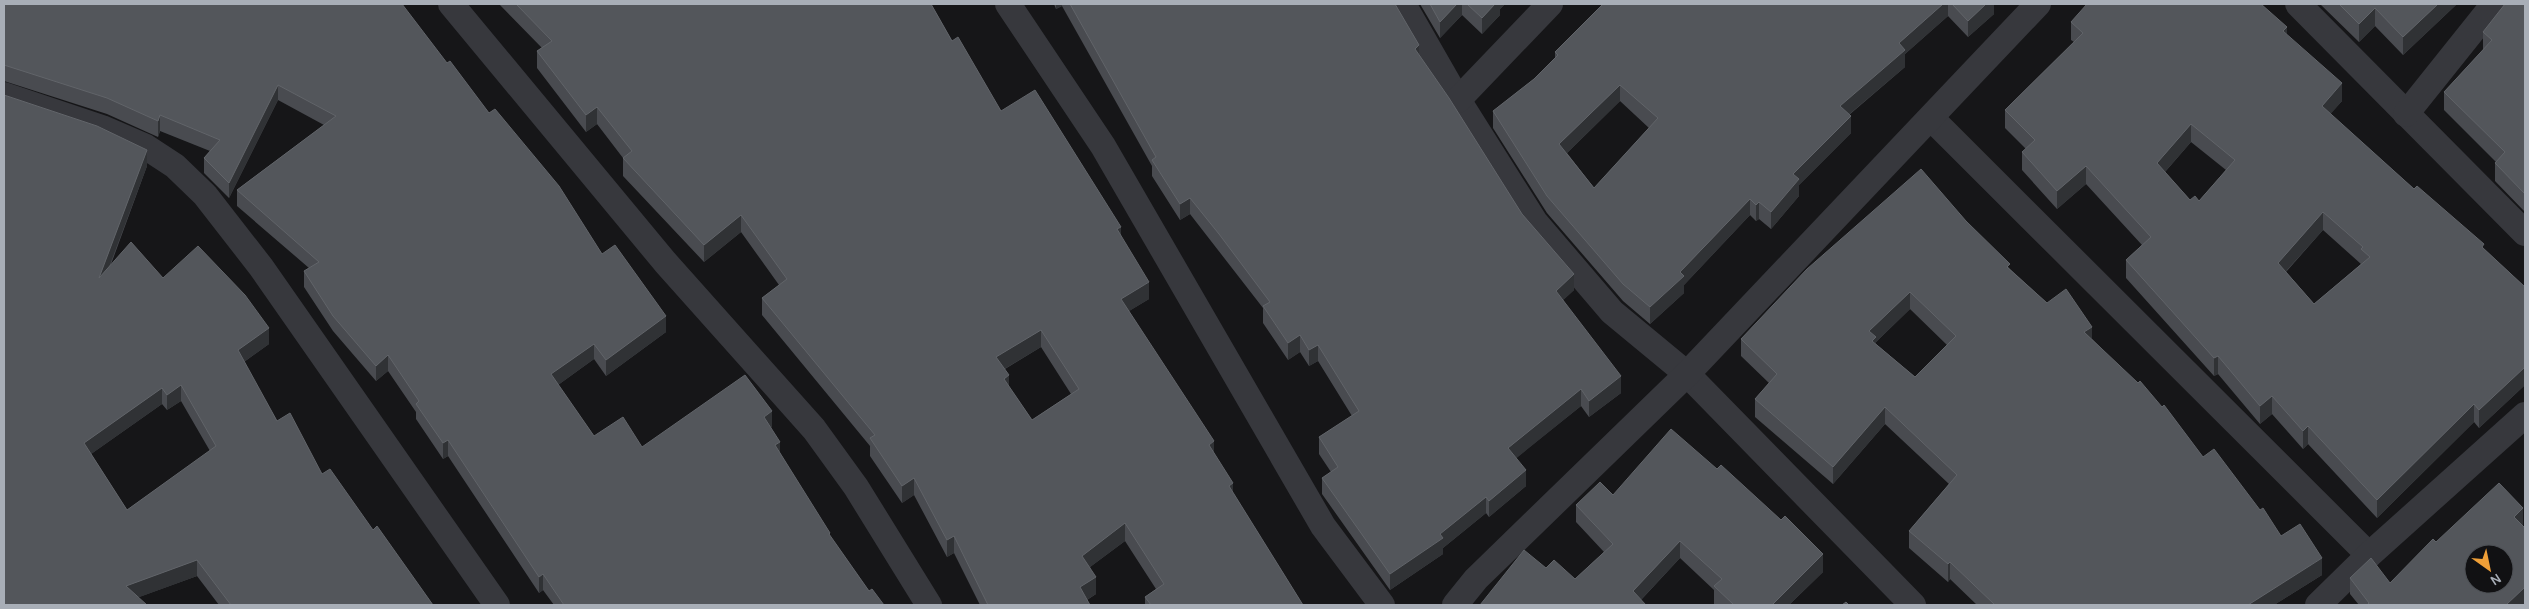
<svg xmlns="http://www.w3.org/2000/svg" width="2529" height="609" font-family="Karla,sans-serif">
<rect width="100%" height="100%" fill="#161618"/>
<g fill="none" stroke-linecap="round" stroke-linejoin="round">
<g stroke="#37383d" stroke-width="26">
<path d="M451 4 665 262 814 429 856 487 929 605"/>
<path d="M1008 4 1103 146 1323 526 1382 605"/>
<path d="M1403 4 1458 100 1535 222 1612 312 1687 374 1913 605"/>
<path d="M2298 4 2525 233"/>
<path d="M4 95 102 128 146 147 175 166 205 195 261 267 497 605"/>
<path d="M1458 100 1550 4"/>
<path d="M2406 114 2494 4"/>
<path d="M1931 118 2369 555"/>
<path d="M1455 605 1476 579 1687 374 2038 4"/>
<path d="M2318 605 2369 555 2525 415"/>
</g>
</g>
<g fill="#494b50" fill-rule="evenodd">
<path d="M4 4 447 63 489 113 602 254 666 332 606 376 594 359 558 385 594 436 642 447 772 427H770L780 453 830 536 869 591 884 605H554L543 590 539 593 448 456 443 459 416 419V412L388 371 376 381 333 331 304 287V271L309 268 237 206V190L324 125 278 100 229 198 204 173V158L210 151 160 131 158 137 107 114 4 81Z"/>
<path d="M499 4H931L952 41 1001 111 1121 236 1149 299 1129 311 1214 453 1233 493 1303 605H1145V597L1156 589 1125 541 1090 567 1096 594 1087 600 1090 605H980L954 553 947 557 914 495 902 503 870 456V446L762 315V298L779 285 741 232 704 262 623 176V158L597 124 586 132 537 68V51L542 48ZM1041 347 1071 394 1032 420 1009 387 1005 369Z"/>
<path d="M1054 4H1395L1419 55 1522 214 1574 290 1563 300 1621 393 1589 417 1581 406 1516 458 1526 486 1489 517 1486 513 1443 548V554L1390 590 1322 494V478L1331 472 1319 454V437L1352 416 1318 361 1309 366 1300 352 1288 360 1263 323V308L1190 214 1180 220 1152 176V166L1062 6 1056 9Z"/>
<path d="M1420 4H1505L1500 9V15L1482 34 1462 15 1440 38Z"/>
<path d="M1603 4H1994V14L1968 37 1948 16 1905 54V67L1849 115 1851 133 1799 185V196L1771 229 1759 219 1756 221 1750 215 1684 285V293L1650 324 1623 301 1547 213 1493 128V111L1534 79 1555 58V52ZM1620 101 1649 128 1594 188 1567 153Z"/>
<path d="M2320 4H2457L2403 55 2375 26 2359 42Z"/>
<path d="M2525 4V212L2495 181V163L2496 162 2444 110V92L2483 50V32Z"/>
<path d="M2071 22 2287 35 2342 101 2330 114 2414 189 2484 249 2525 287V385L2479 428 2474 422 2377 518 2308 444 2303 449 2272 414 2260 424 2218 374 2214 376 2126 278V260L2142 245 2086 184 2057 209 2022 170V152L2026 149 2005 128V110L2074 42 2071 40ZM2191 142 2226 170 2199 201 2190 200 2165 172ZM2323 230 2361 264 2314 304 2286 272Z"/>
<path d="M4 95 147 166 110 267 163 278 269 344 244 362 277 421 322 474 373 530 433 605H219L197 576 139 597 4 605ZM181 401 210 451 127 510 91 454 162 404 167 410Z"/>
<path d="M1966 221 2010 269 2047 303 2092 339 2203 457 2260 510 2281 536 2322 575 2274 605H1977L1950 579 1948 582 1909 548V531L1949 484 1885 424 1833 484 1755 417V399L1769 383 1741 356V339ZM1910 309 1947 345 1915 377 1876 344V342Z"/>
<path d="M1613 495 1823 572 1789 605H1716L1714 604V590L1680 558 1641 600 1480 605 1546 568 1575 579 1604 552 1576 522V505Z"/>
<path d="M2522 525 2523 605H2359L2350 594V578L2390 583 2436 542 2523 525Z"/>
</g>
<g fill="#303235">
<path d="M1056 4H1062V6L1056 9Z"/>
<path d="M1457 4H1462V15L1440 38V22Z"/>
<path d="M1495 4H1505L1500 9V15L1482 34V18Z"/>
<path d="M1943 4H1948V16L1905 54V67L1840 122V106L1899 43Z"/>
<path d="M1986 4H1994V14L1968 37V21Z"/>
<path d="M2438 4H2457L2403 55V37Z"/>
<path d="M2375 8V26L2359 42V24Z"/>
<path d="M2287 27V45L2283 31Z"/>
<path d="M1419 45V61L1415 49Z"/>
<path d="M2342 83V101L2322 124V106Z"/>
<path d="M278 85V100L229 198V183Z"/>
<path d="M1620 85V101L1559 161V144Z"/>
<path d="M597 107V124L586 132V115Z"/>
<path d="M160 115V131L158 137V121Z"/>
<path d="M1851 116V133L1799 185V196L1771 229V212L1793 174Z"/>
<path d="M2191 124V142L2157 181V163Z"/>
<path d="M147 150V166L99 294V278Z"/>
<path d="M2086 166V184L2057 209V191Z"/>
<path d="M1190 198V214L1180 220V204Z"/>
<path d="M1750 199V215L1684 285V293L1650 324V307L1680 272Z"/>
<path d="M1759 202V219L1756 221V205Z"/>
<path d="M2323 212V230L2278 280V263Z"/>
<path d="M741 215V232L704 262V245Z"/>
<path d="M1121 227V244L1117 229Z"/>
<path d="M1574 274V290L1556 307V291Z"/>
<path d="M1149 282V299L1121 316V299Z"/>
<path d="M1910 292V309L1876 342V354L1869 331Z"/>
<path d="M666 316V332L606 376V360Z"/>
<path d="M2092 327V344L2084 332Z"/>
<path d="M269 328V344L238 366V350Z"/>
<path d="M1041 330V347L996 374V357Z"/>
<path d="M1300 335V352L1288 360V343Z"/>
<path d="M594 344V359L551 390V374Z"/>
<path d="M1318 345V361L1309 366V350Z"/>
<path d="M388 355V371L376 381V366Z"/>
<path d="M2218 356V374L2214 376V358Z"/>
<path d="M2525 367V385L2479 428V410Z"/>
<path d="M1009 375V392L1004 379Z"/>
<path d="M1621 376V393L1589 417V401Z"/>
<path d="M181 385V401L167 410V395Z"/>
<path d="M162 388V404L84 459V443Z"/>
<path d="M1581 389V406L1508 465V448Z"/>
<path d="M2272 396V414L2260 424V406Z"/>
<path d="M2474 404V422L2377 518V500Z"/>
<path d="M1885 407V424L1833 484V467Z"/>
<path d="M772 411V427L764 433V417Z"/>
<path d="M2308 426V444L2303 449V431Z"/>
<path d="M448 440V456L443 459V443Z"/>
<path d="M1214 441V458L1209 445Z"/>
<path d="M780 442V457L775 445Z"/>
<path d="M1526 470V486L1489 517V501Z"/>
<path d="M914 478V495L902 503V486Z"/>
<path d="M1233 483V501L1229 486Z"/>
<path d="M1486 497V513L1443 548V554L1390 590V574Z"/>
<path d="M2523 508V525L2514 533V517Z"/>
<path d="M1125 523V541L1082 573V556Z"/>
<path d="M954 536V553L947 557V540Z"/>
<path d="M1680 541V558L1636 605 1633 591Z"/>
<path d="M1823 554V572L1789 605H1772Z"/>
<path d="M2322 558V575L2274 605H2248Z"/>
<path d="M197 560V576L126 602V586Z"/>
<path d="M1950 562V579L1948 582V564Z"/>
<path d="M543 574V590L539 593V577Z"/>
<path d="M1096 577V594L1080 604V587Z"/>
<path d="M2525 587V603L2523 605H2506Z"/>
</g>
<g fill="#53565b" stroke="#616469" fill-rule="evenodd">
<path d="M4 4H402L447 63 450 61 489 113 495 109 559 186 602 254 615 245 666 316 606 360 594 344 551 374 594 436 623 417 642 447 745 375 772 411 764 417 780 442 775 445 830 533 829 534 869 591 872 589 884 605H564L543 574 539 577 448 440 443 443 416 404 419 401 388 355 376 366 333 316 304 271 319 262 237 190 336 116 278 85 229 183 204 158 220 140 160 115 158 121 107 98 4 65Z"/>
<path d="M516 4H931L952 41 958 37 1001 111 1035 90 1121 227 1117 229 1149 282 1121 299 1214 441 1209 445 1233 483 1229 486 1303 605H1151L1145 597 1164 584 1125 523 1082 556 1096 577 1080 587 1090 605H988L954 536 947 540 914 478 902 486 870 438 875 435 762 298 787 279 741 215 704 245 623 158 632 151 597 107 586 115 537 51 552 41ZM1041 330 1079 389 1032 420 1004 379 1009 375 996 357Z"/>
<path d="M1070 4H1395L1419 45 1415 49 1449 98 1522 214 1574 274 1556 291 1621 376 1589 401 1581 389 1508 448 1526 470 1489 501 1486 497 1440 534 1443 538 1390 574 1322 478 1338 467 1319 437 1359 411 1318 345 1309 350 1300 335 1288 343 1263 306 1270 302 1219 234 1190 198 1180 204 1152 160 1156 157Z"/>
<path d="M1430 4H1457L1440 22Z"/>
<path d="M1467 4H1495L1482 18Z"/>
<path d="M1603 4H1943L1899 43 1905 50 1840 106 1851 116 1793 174 1799 179 1771 212 1759 202 1756 205 1750 199 1680 272 1684 276 1650 307 1623 284 1547 196 1493 111 1534 79 1558 55 1555 52ZM1620 85 1658 118 1594 188 1559 144Z"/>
<path d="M1952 4H1986L1968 21Z"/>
<path d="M2087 4H2261L2287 27 2283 31 2342 83 2322 106 2414 189 2417 186 2484 244 2482 247 2525 287V367L2479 410 2474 404 2377 500 2308 426 2303 431 2272 396 2260 406 2218 356 2214 358 2126 260 2151 237 2086 166 2057 191 2022 152 2035 140 2005 110 2083 33 2071 22ZM2191 124 2235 160 2199 201 2195 196 2190 200 2157 163ZM2323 212 2363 247 2361 249 2370 257 2314 304 2278 263Z"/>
<path d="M2339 4H2438L2403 37 2375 8 2359 24Z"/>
<path d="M2505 4H2525V194L2495 163 2505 152 2444 92 2492 40 2483 32Z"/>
<path d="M4 95 97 126 147 150 99 278 131 242 163 278 198 246 245 295 269 328 238 350 277 421 290 413 322 474 330 469 373 530 377 526 433 605H231L197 560 126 586 147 605H4ZM181 385 216 446 127 510 84 443 162 388 167 395Z"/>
<path d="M1921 169 1966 221 2010 264 2007 267 2047 303 2066 289 2092 327 2084 332 2138 383 2140 381 2162 407 2164 405 2203 457 2214 449 2260 510 2263 508 2281 536 2300 524 2322 558 2248 605H1995L1950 562 1948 564 1909 531 1957 475 1885 407 1833 467 1755 399 1777 374 1741 339 1807 269ZM1910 292 1956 336 1915 377 1872 341 1876 337 1869 331Z"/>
<path d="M1671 429 1717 469 1721 465 1781 520 1785 516 1823 554 1772 605H1734L1714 586 1722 579 1680 541 1633 591 1646 605H1480L1524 550 1546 568 1554 560 1575 579 1613 544 1576 505 1600 482 1613 495Z"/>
<path d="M2499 483 2523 508 2514 517 2525 528V587L2506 605H2367L2369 603 2350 578 2371 558 2390 583 2433 539 2436 542ZM2474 554H2504V584H2474Z"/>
<path d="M1846 602 1849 605H1842Z"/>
</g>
<rect width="2529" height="609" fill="none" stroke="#a8aeb7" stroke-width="10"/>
<g transform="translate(2489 569) rotate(147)"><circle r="24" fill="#111113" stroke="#4d5055"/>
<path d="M0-4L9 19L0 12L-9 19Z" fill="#ef9f37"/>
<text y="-8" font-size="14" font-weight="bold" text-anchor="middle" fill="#a8aeb7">N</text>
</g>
</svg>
